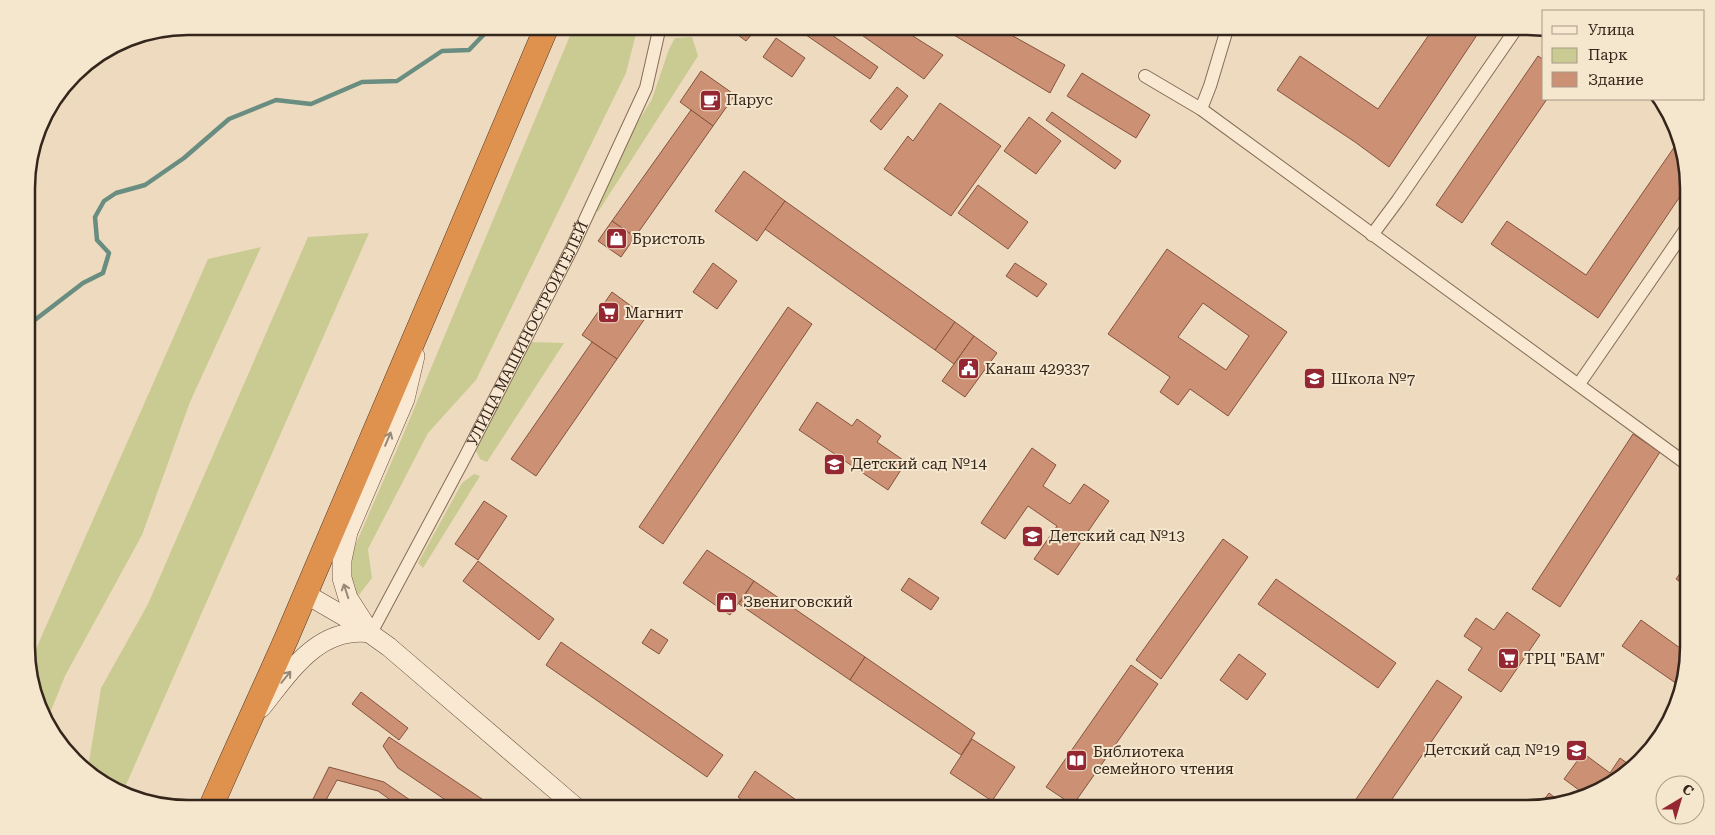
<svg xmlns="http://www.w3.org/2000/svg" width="1715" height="835" font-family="'Roboto Serif',serif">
<rect width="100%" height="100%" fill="#eedbbf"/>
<g fill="#cacb93">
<path d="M574 26H638L626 73 476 380 428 433 368 549 372 578 359 595 354 592 348 562 401 440Z"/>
<path d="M692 37 698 56 598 212 595 207 629 136 652 99 669 49 675 38Z"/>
<path d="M369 233 122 794 117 792 88 768 101 688 148 604 308 237Z"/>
<path d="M261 247 190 402 142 535 65 676 48 718 28 667 208 259Z"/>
<path d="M529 342 564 343 487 462 480 459 476 451Z"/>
<path d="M474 474 480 476 423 568 418 563 462 483Z"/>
</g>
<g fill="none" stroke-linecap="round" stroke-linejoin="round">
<path stroke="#698d81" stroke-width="4.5" d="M27 326 83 283 103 273 109 253 97 240 95 217 104 201 116 193 145 185 184 158 229 119 276 100 311 104 362 82 397 81 442 51 469 50 492 26"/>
</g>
<g fill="#cc9074" stroke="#85533d" fill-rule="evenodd">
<path d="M726 26H759L746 41Z"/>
<path d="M793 26H819L878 67 870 79Z"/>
<path d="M849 26H897L943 55 924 79Z"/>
<path d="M939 26H995L1065 65 1050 93Z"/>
<path d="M1435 26H1483L1389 167 1355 142 1277 90 1300 56 1378 109Z"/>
<path d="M776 38 805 58 792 77 763 57Z"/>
<path d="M1538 56 1544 60V99H1547L1462 223 1436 205Z"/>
<path d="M701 71 735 95 713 126 680 102Z"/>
<path d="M1082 73 1150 115 1136 138 1067 96Z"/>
<path d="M897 87 908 96 881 130 870 121Z"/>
<path d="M940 103 1001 146 951 216 884 169 908 136 913 141Z"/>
<path d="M691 110 713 126 635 237 612 221Z"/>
<path d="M1052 112 1121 161 1115 169 1046 120Z"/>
<path d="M1029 117 1061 141 1036 174 1004 151Z"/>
<path d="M1675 146 1680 149 1687 167V186L1598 318 1491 244 1507 221 1586 275Z"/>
<path d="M744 171 785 201 757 241 715 211Z"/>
<path d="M978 185 1028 222 1008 249 958 213Z"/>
<path d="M785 201 955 322 935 350 765 229Z"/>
<path d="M612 221 635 237 621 257 598 241Z"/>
<path d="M1167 249 1287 332 1228 416 1190 389 1178 405 1160 392 1170 377 1108 334ZM1203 303 1249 336 1226 370 1178 337Z"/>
<path d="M713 263 737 281 717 309 693 292Z"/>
<path d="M1015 263 1047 284 1037 297 1006 276Z"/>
<path d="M612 292 646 317 617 359 582 335Z"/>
<path d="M788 307 812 324 663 544 639 527Z"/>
<path d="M955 322 974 336 954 364 935 350Z"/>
<path d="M974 336 997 353 965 397 942 381Z"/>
<path d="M592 342 617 359 536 476 511 459Z"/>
<path d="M817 402 852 426 857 419 881 436 877 442 906 462 888 490 799 430Z"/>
<path d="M1633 434 1660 452 1560 607 1532 589Z"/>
<path d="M1032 448 1056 465 1043 486 1070 504 1084 484 1109 501 1058 575 1034 559 1057 526 1028 506 1005 539 981 523Z"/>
<path d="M484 501 507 516 478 560 455 544Z"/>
<path d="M1223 539 1248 557 1161 679 1136 660Z"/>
<path d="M707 550 754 581 730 615 683 583Z"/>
<path d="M478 561 554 619 539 640 463 581Z"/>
<path d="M1689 561V588L1676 579Z"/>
<path d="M909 578 939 598 931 610 901 590Z"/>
<path d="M1276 579 1396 663 1378 688 1258 604Z"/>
<path d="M754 581 865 657 850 680 739 604Z"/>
<path d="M1507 612 1540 635 1501 692 1468 670 1482 648 1464 636 1476 618 1494 630Z"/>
<path d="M1641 620 1687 653 1680 686 1622 646Z"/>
<path d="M651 629 668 640 659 654 642 643Z"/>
<path d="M561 642 723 755 707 777 546 665Z"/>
<path d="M1239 654 1266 674 1247 700 1220 680Z"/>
<path d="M865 657 975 733 961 755 850 680Z"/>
<path d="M1131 665 1158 684 1073 805 1046 787Z"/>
<path d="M1437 680 1462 697 1386 808H1350Z"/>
<path d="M361 692 408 728 399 740 352 704Z"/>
<path d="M389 737 497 809H459L398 768 383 746Z"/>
<path d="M972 739 1015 767 992 801 950 773Z"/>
<path d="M1583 753 1610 773 1620 758 1631 766 1617 782 1583 793 1564 779Z"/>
<path d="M329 767 384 782 423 809H403L378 791 337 780 321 809H308Z"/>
<path d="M755 771 809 809H754L738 797Z"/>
<path d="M1549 793 1559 801 1538 808Z"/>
</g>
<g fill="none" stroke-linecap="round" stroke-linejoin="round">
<defs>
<g id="street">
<path d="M1145 76 1201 109 1688 465"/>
<path d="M1201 109 1210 86 1228 26"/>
<path d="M1372 235 1398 200 1518 26"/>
<path d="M1579 384 1688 226"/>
<path id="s1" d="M371 633 465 457 572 248 646 88 660 26"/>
</g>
<g id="secondary">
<path d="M304 593 354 622 389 647 578 809"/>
<path d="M366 626 348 598 342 578V560L348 532 405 399 415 356"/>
<path d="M261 708C290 672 318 626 371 633"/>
</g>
<path id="highway" d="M210 809C235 751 262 694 287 637 374 433 461 230 547 26"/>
</defs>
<use href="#street" stroke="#866c57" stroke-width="14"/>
<use href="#secondary" stroke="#684d3b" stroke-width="20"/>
<use href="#highway" stroke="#533b2c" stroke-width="25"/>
<use href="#street" stroke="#f9e9d2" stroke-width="12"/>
<use href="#secondary" stroke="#f9e9d2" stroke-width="19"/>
<use href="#highway" stroke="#df914e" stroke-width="24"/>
</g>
<defs><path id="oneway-shaft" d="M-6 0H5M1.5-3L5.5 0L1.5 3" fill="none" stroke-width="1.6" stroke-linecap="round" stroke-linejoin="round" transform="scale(1.25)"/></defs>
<g stroke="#978877">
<use href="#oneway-shaft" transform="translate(388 439) rotate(-67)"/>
<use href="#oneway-shaft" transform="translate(346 591) rotate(-108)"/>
<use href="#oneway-shaft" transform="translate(286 677) rotate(-51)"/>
</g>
<defs>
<symbol id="cafe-square" viewBox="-11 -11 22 22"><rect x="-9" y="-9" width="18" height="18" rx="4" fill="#952732" stroke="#f5e6ce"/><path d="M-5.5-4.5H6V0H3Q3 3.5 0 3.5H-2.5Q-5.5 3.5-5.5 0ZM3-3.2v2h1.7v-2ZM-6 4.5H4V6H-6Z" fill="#fff"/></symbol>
<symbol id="shop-square" viewBox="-11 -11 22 22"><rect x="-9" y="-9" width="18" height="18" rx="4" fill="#952732" stroke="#f5e6ce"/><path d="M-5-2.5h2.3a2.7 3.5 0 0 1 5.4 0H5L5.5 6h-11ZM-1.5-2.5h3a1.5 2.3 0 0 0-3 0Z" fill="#fff"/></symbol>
<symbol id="supermarket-square" viewBox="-11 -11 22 22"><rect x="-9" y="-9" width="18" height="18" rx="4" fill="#952732" stroke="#f5e6ce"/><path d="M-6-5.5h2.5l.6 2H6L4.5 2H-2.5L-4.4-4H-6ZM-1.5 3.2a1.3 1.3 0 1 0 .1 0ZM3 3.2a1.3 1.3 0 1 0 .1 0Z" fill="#fff"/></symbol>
<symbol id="civic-square" viewBox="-11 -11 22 22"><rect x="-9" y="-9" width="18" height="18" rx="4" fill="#952732" stroke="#f5e6ce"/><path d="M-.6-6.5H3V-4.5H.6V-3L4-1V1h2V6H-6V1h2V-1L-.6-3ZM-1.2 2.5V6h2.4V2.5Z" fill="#fff"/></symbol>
<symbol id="school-square" viewBox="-11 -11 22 22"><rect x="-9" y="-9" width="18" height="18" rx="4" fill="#952732" stroke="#f5e6ce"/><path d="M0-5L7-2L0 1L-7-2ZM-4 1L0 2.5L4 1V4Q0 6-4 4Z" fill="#fff"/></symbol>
<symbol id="library-square" viewBox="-11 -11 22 22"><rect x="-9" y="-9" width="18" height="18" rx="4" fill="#952732" stroke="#f5e6ce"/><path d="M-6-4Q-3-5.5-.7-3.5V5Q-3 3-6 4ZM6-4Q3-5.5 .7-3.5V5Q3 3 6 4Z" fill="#fff"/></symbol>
</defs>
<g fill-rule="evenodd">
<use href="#cafe-square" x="698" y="88" width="25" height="25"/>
<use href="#shop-square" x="604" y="226" width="25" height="25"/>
<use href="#supermarket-square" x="596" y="300" width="25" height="25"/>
<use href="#civic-square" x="956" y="356" width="25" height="25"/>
<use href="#school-square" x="1302" y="366" width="25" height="25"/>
<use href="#school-square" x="822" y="452" width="25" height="25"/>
<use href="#school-square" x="1020" y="524" width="25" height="25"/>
<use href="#shop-square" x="714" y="590" width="25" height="25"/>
<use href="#supermarket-square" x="1496" y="646" width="25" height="25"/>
<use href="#school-square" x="1564" y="738" width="25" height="25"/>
<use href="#library-square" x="1064" y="748" width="25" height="25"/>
</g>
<g text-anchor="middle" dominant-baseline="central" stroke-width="4" stroke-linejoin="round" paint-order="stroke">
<g font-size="15" fill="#35261c" stroke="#f5e6ce" text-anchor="start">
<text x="726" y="100">Парус</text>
<text x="632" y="239">Бристоль</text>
<text x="625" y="313">Магнит</text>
<text x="985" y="369">Канаш 429337</text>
<text x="1331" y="379">Школа №7</text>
<text x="851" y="464">Детский сад №14</text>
<text x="1049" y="536">Детский сад №13</text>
<text x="743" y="602">Звениговский</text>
<text x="1524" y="659">ТРЦ "БАМ"</text>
<text x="1560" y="750" text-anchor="end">Детский сад №19</text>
<text x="1093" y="752">Библиотека<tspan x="1093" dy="17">семейного чтения</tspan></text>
</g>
<g font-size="15" fill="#35261c" stroke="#f5e6ce">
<text stroke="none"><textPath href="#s1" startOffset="338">УЛИЦА МАШИНОСТРОИТЕЛЕЙ</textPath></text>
</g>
</g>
<path d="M0 0H1715V835H0ZM188 35H1527A153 153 0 0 1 1680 188V647A153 153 0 0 1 1527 800H188A153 153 0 0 1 35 647V188A153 153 0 0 1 188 35Z" fill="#f5e6ce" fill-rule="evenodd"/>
<path fill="none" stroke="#35261c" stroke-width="2.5" d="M188 35H1527A153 153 0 0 1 1680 188V647A153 153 0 0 1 1527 800H188A153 153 0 0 1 35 647V188A153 153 0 0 1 188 35Z"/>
<rect x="1542" y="10" width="162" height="90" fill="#f5e6ce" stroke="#a89987"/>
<rect x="1552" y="26" width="25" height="8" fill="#f9e9d2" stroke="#a89987"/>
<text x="1588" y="35" font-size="15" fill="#35261c">Улица</text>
<rect x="1552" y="48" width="25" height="15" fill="#cacb93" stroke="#a89987"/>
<text x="1588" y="60" font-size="15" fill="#35261c">Парк</text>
<rect x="1552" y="72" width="25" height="15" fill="#cc9074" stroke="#a89987"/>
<text x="1588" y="85" font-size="15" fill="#35261c">Здание</text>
<g transform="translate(1680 800) rotate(38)"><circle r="24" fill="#f5e6ce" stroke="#a89987"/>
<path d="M0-4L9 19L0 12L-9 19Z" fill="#952732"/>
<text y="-8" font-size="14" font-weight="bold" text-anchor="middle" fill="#35261c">С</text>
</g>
</svg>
